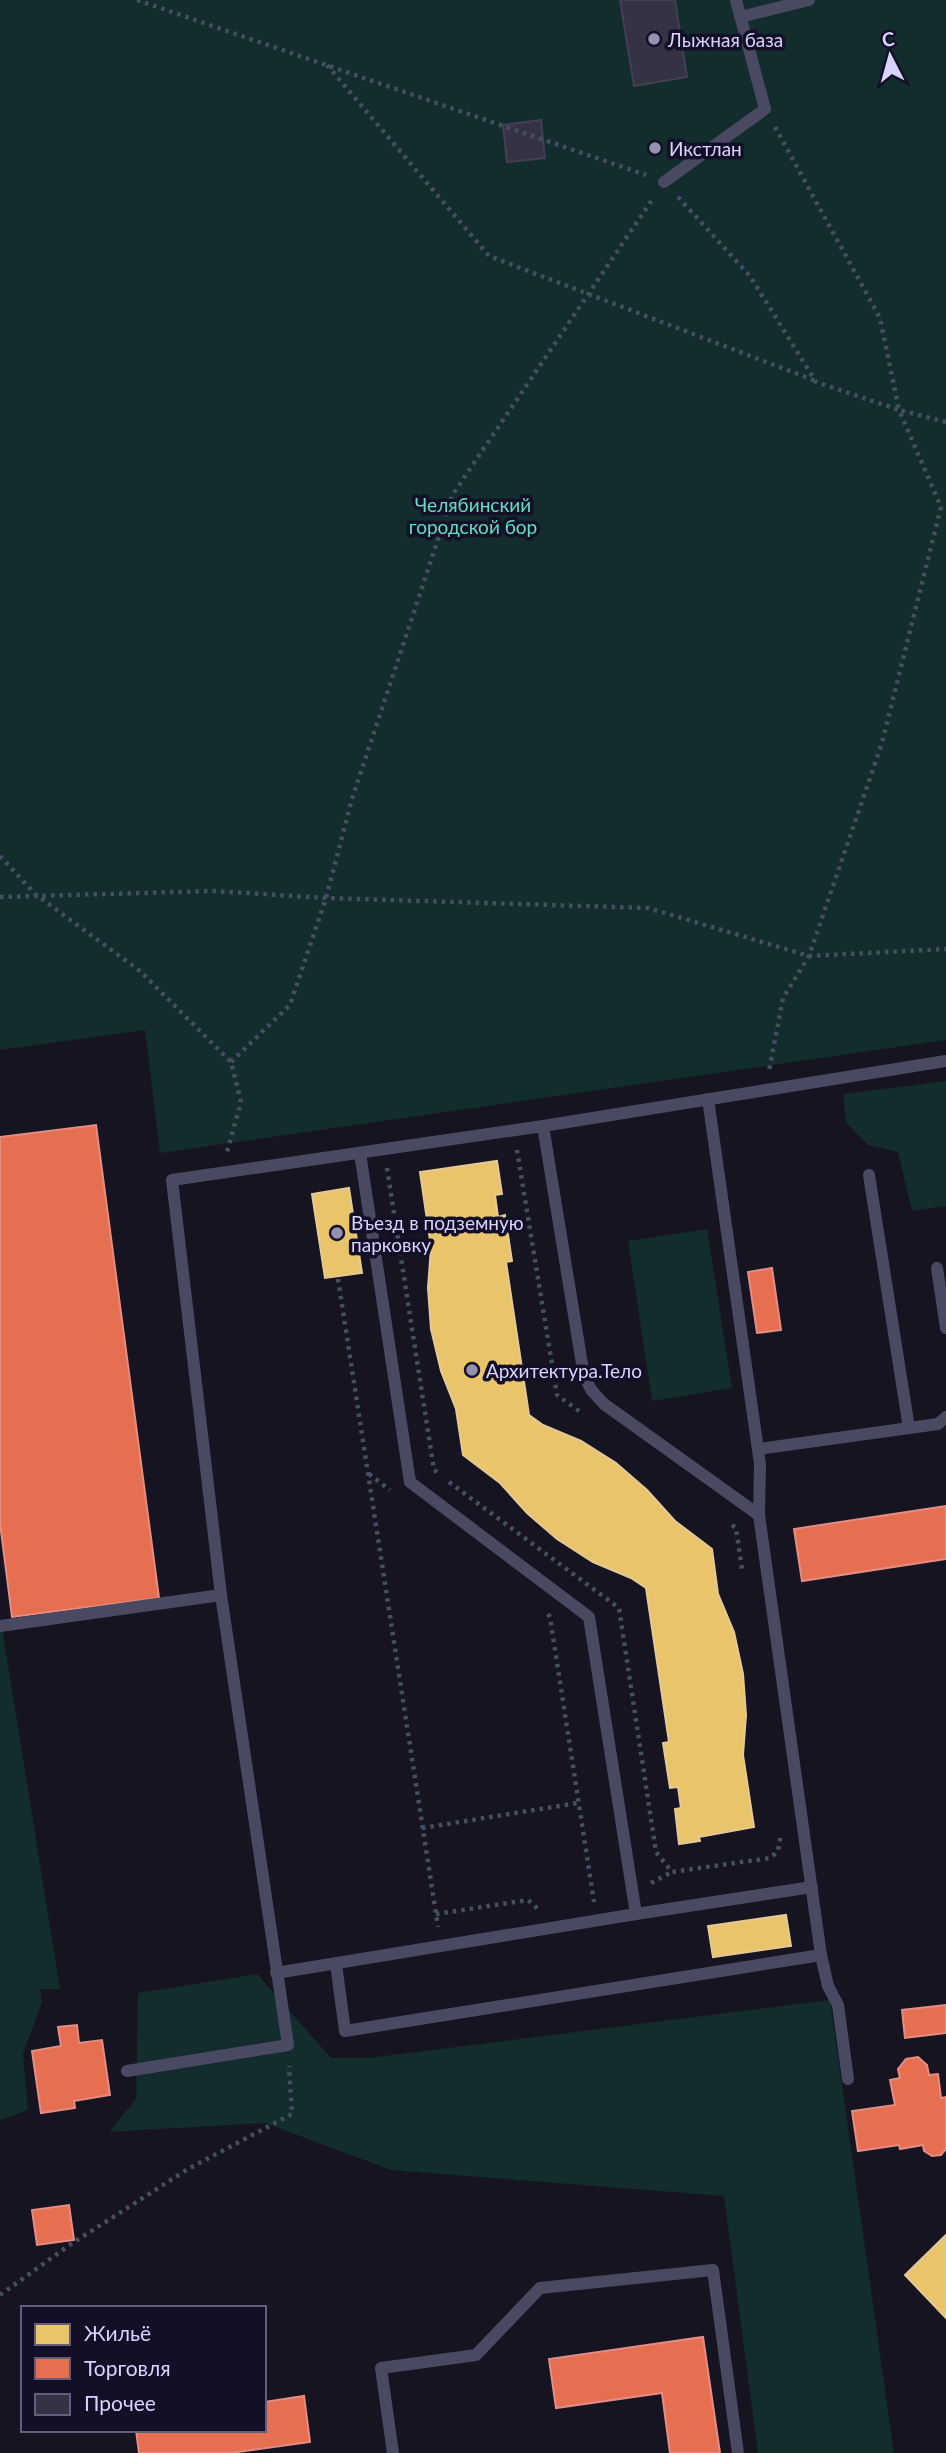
<svg xmlns="http://www.w3.org/2000/svg" width="946" height="2453" font-family="Lato,sans-serif">
<rect width="100%" height="100%" fill="#161421"/>
<g fill="#132c2d">
<path d="M0 0H946V1040L160 1153 145 1030 0 1050Z"/>
<path d="M946 1081V1206L912 1211 898 1152 868 1145 846 1122 843 1094Z"/>
<path d="M707 1229 732 1388 652 1401 628 1241Z"/>
<path d="M0 1615 60 1989H40L42 2002 23 2053 28 2110 0 2120Z"/>
<path d="M257 1974 331 2058H368L830 2000 894 2453H758L724 2196 391 2170 265 2123 109 2132 136 2099 138 1993Z"/>
</g>
<g fill="#e9c46a" stroke="#e4c997" stroke-width="2">
<path d="M497 1161 502 1194 495 1195 498 1217 505 1215 512 1261 506 1262 529 1415 543 1425 581 1441 616 1463 647 1490 675 1521 712 1549 718 1594 734 1632 743 1674 746 1715 743 1755 754 1827 699 1837 700 1841 679 1844 675 1809 681 1808 678 1787 670 1788 663 1743 669 1742 646 1588 631 1578 593 1562 557 1539 527 1513 500 1483 463 1455 456 1409 441 1371 431 1329 428 1288 431 1247 420 1172Z"/>
<path d="M349 1188 362 1273 325 1278 312 1194Z"/>
<path d="M786 1915 791 1946 713 1957 708 1926Z"/>
<path d="M946 2235V2318L905 2275Z"/>
</g>
<g fill="#e76f51" stroke="#e38d85" stroke-width="2">
<path d="M96 1125 159 1598 12 1617 0 1523V1137Z"/>
<path d="M772 1268 781 1330 757 1333 748 1272Z"/>
<path d="M946 1506V1559L802 1581 794 1529Z"/>
<path d="M946 2005V2033L905 2038 902 2010Z"/>
<path d="M77 2025 79 2043 102 2040 110 2095 74 2101 75 2108 41 2113 32 2051 61 2046 58 2027Z"/>
<path d="M918 2057 927 2065 929 2075 938 2074 941 2098 946 2097V2149L941 2155 932 2156 924 2151 923 2145 900 2149 899 2145 858 2151 852 2111 895 2105 890 2080 900 2078 898 2069 906 2059Z"/>
<path d="M69 2205 74 2240 37 2245 32 2210Z"/>
<path d="M703 2337 720 2453H670L662 2393 556 2408 549 2359Z"/>
<path d="M304 2396 310 2442 231 2453H139L136 2430H264V2402Z"/>
</g>
<g fill="#343243" stroke="#433f54" stroke-width="2">
<path d="M620 0H675L687 77 634 86Z"/>
<path d="M541 120 545 158 507 162 503 125Z"/>
</g>
<g fill="none" stroke-linecap="round" stroke-linejoin="round">
<g stroke="#44505f" stroke-width="4.5" stroke-dasharray="3.5 5" stroke-linecap="butt">
<path d="M137 0 646 175"/>
<path d="M327 65 489 256 816 381"/>
<path d="M775 127 880 318 899 410 946 422"/>
<path d="M678 197 750 276 816 382 899 410 941 507 882 743 809 956 783 998 769 1071"/>
<path d="M0 856 35 894 140 971 231 1062 241 1102 227 1152"/>
<path d="M0 897 213 891 326 898 648 908 809 956 946 949"/>
<path d="M231 1062 290 1005 326 898 352 799 453 494 654 197"/>
<path d="M517 1150 557 1395 579 1411"/>
<path d="M387 1168 434 1470 437 1472"/>
<path d="M338 1279 438 1927"/>
<path d="M369 1474 390 1490"/>
<path d="M449 1482 619 1608 656 1852 672 1872 770 1858 778 1851 781 1834"/>
<path d="M732 1525 736 1528 742 1569"/>
<path d="M548 1614 550 1617 594 1902"/>
<path d="M422 1828 578 1803"/>
<path d="M651 1883 672 1872"/>
<path d="M436 1914 528 1900 538 1909"/>
<path d="M0 2295 71 2244 188 2169 292 2114 289 2066"/>
</g>
<g stroke="#4a4962" stroke-width="12">
<path d="M740 17 809 0"/>
<path d="M664 182 765 109 736 0"/>
<path d="M708 1099 760 1464 759 1515 821 1955 828 1986 838 2005 848 2079"/>
<path d="M543 1126 584 1376 592 1391 604 1404 759 1515"/>
<path d="M869 1175 909 1428"/>
<path d="M937 1268 946 1328"/>
<path d="M758 1449 938 1424 946 1417"/>
<path d="M0 1626 221 1595"/>
<path d="M636 1914 812 1887"/>
<path d="M336 1964 345 2031 821 1955"/>
<path d="M276 1973 636 1914 589 1617 410 1482 360 1153"/>
<path d="M127 2071 288 2045 221 1595 172 1180 543 1126 946 1061"/>
<path d="M393 2453 381 2368 476 2355 540 2288 713 2270 738 2453"/>
</g>
</g>
<g fill="#9591b1" stroke="#130f26" stroke-width="2.5">
<circle cx="654" cy="39" r="7"/>
<circle cx="655" cy="148" r="7"/>
<circle cx="337" cy="1233" r="7"/>
<circle cx="472" cy="1370" r="7"/>
</g>
<g text-anchor="middle" dominant-baseline="central" stroke-width="7" stroke-linejoin="round" paint-order="stroke">
<g font-size="19" fill="#d9d4ff" stroke="#130f26" text-anchor="start">
<text x="668" y="39">Лыжная база</text>
<text x="669" y="148">Икстлан</text>
<text x="351" y="1222">Въезд в подземную<tspan x="351" dy="22">парковку</tspan></text>
<text x="486" y="1370">Архитектура.Тело</text>
</g>
<g font-size="19" fill="#5fe0c0" stroke="#130f26">
<text x="473" y="504">Челябинский<tspan x="473" dy="22">городской бор</tspan></text>
</g>
</g>
<rect x="21" y="2306" width="245" height="126" fill="#130f26" stroke="#625e7d" stroke-width="2"/>
<rect x="35" y="2324" width="35" height="21" fill="#e9c46a" stroke="#625e7d" stroke-width="2"/>
<text x="84" y="2341" font-size="21" fill="#d9d4ff">Жильё</text>
<rect x="35" y="2358" width="35" height="21" fill="#e76f51" stroke="#625e7d" stroke-width="2"/>
<text x="84" y="2376" font-size="21" fill="#d9d4ff">Торговля</text>
<rect x="35" y="2394" width="35" height="21" fill="#343243" stroke="#625e7d" stroke-width="2"/>
<text x="84" y="2411" font-size="21" fill="#d9d4ff">Прочее</text>
<g transform="translate(890 56) rotate(354)" stroke="#130f26" stroke-width="5" paint-order="stroke">
<path d="M0-5L12 26L0 18L-12 26Z" fill="#d9d4ff"/>
<text y="-10" font-size="19" font-weight="bold" text-anchor="middle" fill="#d9d4ff">С</text>
</g>
</svg>
